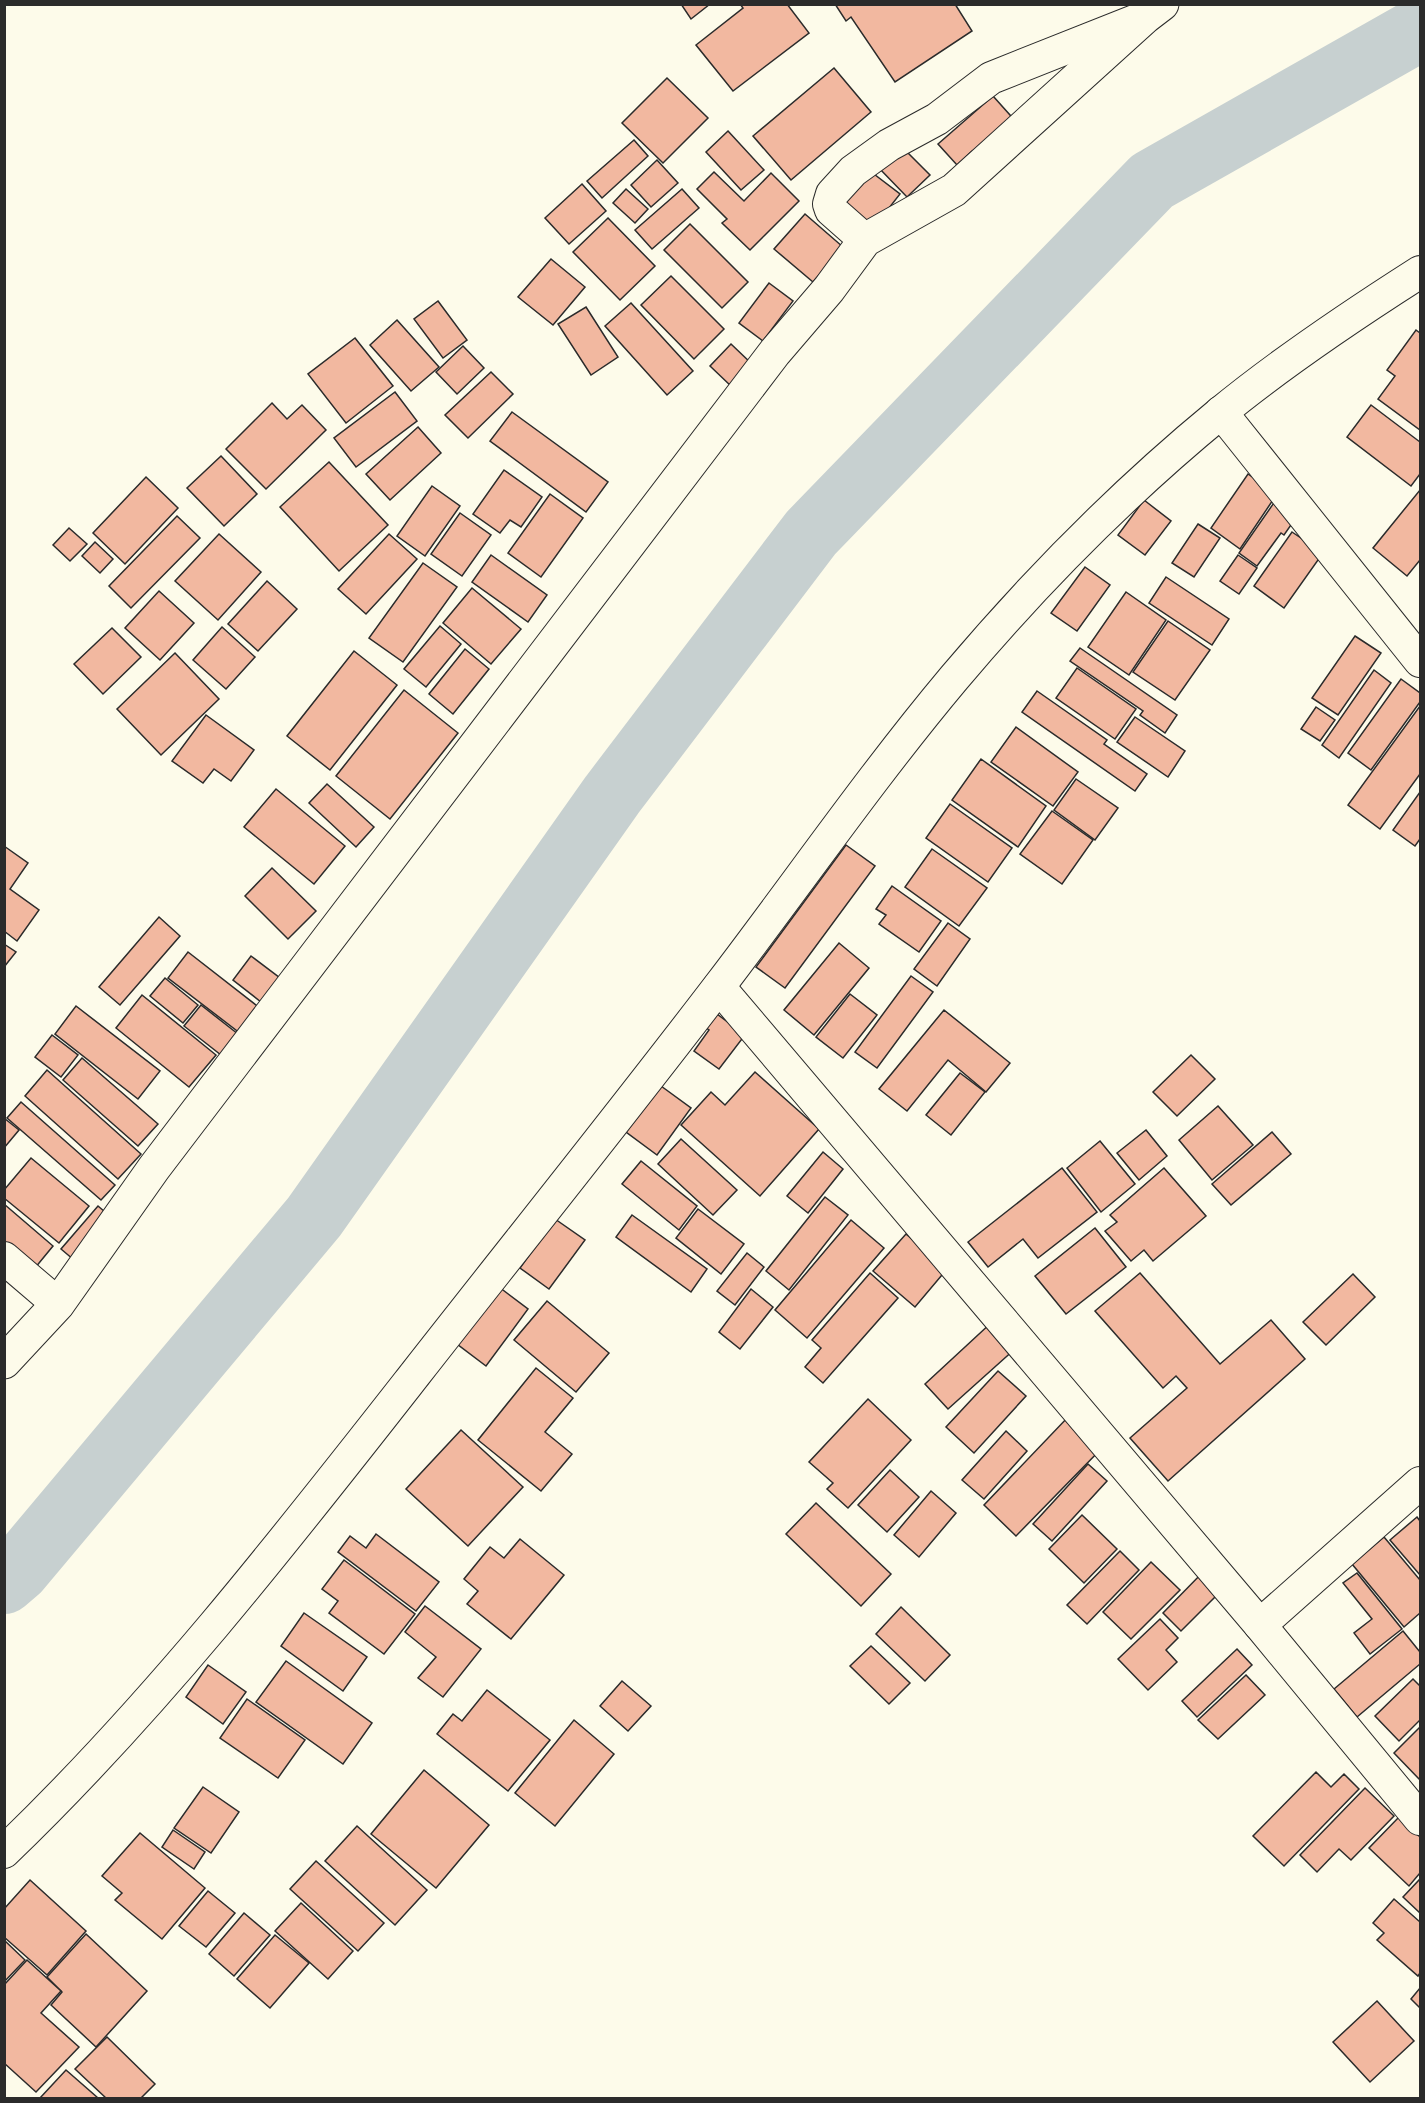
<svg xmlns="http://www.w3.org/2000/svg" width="1425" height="2103" font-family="Inter,sans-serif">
<rect width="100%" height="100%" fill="#fdfbea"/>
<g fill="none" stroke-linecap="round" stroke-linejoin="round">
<path stroke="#c7d0d0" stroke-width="64" d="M4 1582 18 1570 314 1217 612 795 811 533 1152 181 1420 29"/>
</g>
<g fill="#f2b8a0" stroke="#2b2b2b" stroke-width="1.5">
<path d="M681 4H710L691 19Z"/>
<path d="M740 4H787L809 33 733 91 696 45 743 8Z"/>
<path d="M835 4H955L972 31 895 82 851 17 846 21Z"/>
<path d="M834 68 871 112 791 180 753 136Z"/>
<path d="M667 78 708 118 663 163 622 123Z"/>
<path d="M993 96 1018 124 972 151 957 165 938 144Z"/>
<path d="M728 131 764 170 741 190 706 152Z"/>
<path d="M634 140 648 156 602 198 587 181Z"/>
<path d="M900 145 930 175 907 197 878 167Z"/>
<path d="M657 160 678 183 651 207 631 185Z"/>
<path d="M866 168 900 194 871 231 837 204Z"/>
<path d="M714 172 744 201 771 173 799 201 750 250 722 223 727 219 697 189Z"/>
<path d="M582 184 606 211 569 244 545 218Z"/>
<path d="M626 189 648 209 635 223 613 203Z"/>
<path d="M682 189 699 208 652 249 635 230Z"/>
<path d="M805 214 843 247 813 282 774 249Z"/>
<path d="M608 218 655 266 620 300 573 252Z"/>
<path d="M690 224 748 282 722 308 664 250Z"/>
<path d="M551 259 585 287 553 325 518 297Z"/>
<path d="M671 276 724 329 694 359 641 305Z"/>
<path d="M769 283 793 301 763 341 739 323Z"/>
<path d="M438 301 467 340 443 358 414 319Z"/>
<path d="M631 303 693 371 667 395 605 326Z"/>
<path d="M586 307 618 357 591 375 558 324Z"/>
<path d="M397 320 439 367 411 391 370 345Z"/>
<path d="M1416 330 1420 333V430L1378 399 1395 376 1387 370Z"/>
<path d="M355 338 393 386 346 423 308 374Z"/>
<path d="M731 344 753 365 732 387 710 366Z"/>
<path d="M463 346 484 368 457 394 436 372Z"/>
<path d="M491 372 513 394 468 438 445 415Z"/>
<path d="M395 392 417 421 356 467 334 438Z"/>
<path d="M272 403 287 419 302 405 326 430 266 489 226 449Z"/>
<path d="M1371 405 1420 442V474L1411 486 1347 437Z"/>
<path d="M512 412 608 482 586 512 490 441Z"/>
<path d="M418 427 441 453 390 500 366 474Z"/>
<path d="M221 456 257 494 224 526 187 488Z"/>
<path d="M329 462 388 525 339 571 280 507Z"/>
<path d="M504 470 542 497 521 527 510 520 500 533 473 514Z"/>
<path d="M1248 474 1277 494 1240 549 1211 528Z"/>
<path d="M146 477 178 508 125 564 93 533Z"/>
<path d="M432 486 460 506 425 556 397 536Z"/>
<path d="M1420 490V560L1407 576 1373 548Z"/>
<path d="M550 494 583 518 541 577 508 553Z"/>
<path d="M1278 497 1300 512 1284 535 1281 533 1257 566 1239 553Z"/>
<path d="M1144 500 1171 521 1145 555 1118 535Z"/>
<path d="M460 513 491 535 462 576 431 554Z"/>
<path d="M177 516 200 538 131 608 109 586Z"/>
<path d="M1198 524 1220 538 1194 577 1172 563Z"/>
<path d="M69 528 87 544 70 561 53 545Z"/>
<path d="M1292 532 1323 553 1284 608 1254 586Z"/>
<path d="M219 534 261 572 218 620 175 581Z"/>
<path d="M389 534 417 559 366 614 338 589Z"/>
<path d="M95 542 113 559 100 573 82 556Z"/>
<path d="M491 555 547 595 528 622 472 582Z"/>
<path d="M1238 555 1257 568 1239 594 1220 581Z"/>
<path d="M423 563 457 587 403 662 369 638Z"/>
<path d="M1085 567 1110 585 1077 631 1051 613Z"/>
<path d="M1166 577 1229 619 1212 645 1149 603Z"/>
<path d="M267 581 297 609 258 651 228 624Z"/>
<path d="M472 588 521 629 491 664 443 623Z"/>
<path d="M159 591 194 623 160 660 125 628Z"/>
<path d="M1126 592 1166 620 1129 675 1088 647Z"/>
<path d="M1168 621 1210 650 1175 700 1133 672Z"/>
<path d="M440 626 461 644 426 687 404 669Z"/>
<path d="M222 627 255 657 226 689 193 660Z"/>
<path d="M112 628 141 657 103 694 74 664Z"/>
<path d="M1355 636 1381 653 1338 715 1312 698Z"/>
<path d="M1080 648 1177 715 1165 733 1140 715 1143 711 1070 661Z"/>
<path d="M465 649 489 669 453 714 429 694Z"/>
<path d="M354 651 397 685 330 770 287 736Z"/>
<path d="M175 653 219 699 161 755 117 709Z"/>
<path d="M1077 668 1136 709 1115 739 1056 698Z"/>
<path d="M1374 670 1391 683 1339 758 1322 745Z"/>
<path d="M1401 679 1420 693V702L1371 770 1348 753Z"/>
<path d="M404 690 458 733 390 819 336 776Z"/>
<path d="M1037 691 1107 740 1104 744 1147 774 1135 791 1022 712Z"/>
<path d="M1420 706V774L1380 829 1348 805Z"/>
<path d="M1316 707 1335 720 1320 741 1301 729Z"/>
<path d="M206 715 254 750 231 781 214 769 203 783 172 761Z"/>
<path d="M1135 717 1185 751 1168 777 1117 742Z"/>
<path d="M1016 727 1078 772 1053 806 991 762Z"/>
<path d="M981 759 1046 806 1018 847 952 800Z"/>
<path d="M1076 779 1118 808 1095 840 1054 810Z"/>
<path d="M327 784 374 827 356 847 309 803Z"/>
<path d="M276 789 345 846 314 884 244 827Z"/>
<path d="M1420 792V839L1415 846 1393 830Z"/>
<path d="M950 804 1012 848 988 882 926 838Z"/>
<path d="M1052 811 1093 840 1062 884 1020 854Z"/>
<path d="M846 845 875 866 785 988 756 967Z"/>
<path d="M4 846 28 863 10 889 39 910 17 941 4 931Z"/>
<path d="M932 849 987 888 959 926 905 887Z"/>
<path d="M272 868 316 911 288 939 245 896Z"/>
<path d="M892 886 941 921 919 952 879 924 886 915 876 909Z"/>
<path d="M159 917 180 936 120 1005 99 987Z"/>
<path d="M948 923 970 939 937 986 914 969Z"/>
<path d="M839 943 869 968 814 1035 784 1010Z"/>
<path d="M4 944 16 952 4 967Z"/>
<path d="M188 952 265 1012 245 1037 168 978Z"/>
<path d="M251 956 280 978 261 1002 233 980Z"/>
<path d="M911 976 933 992 877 1068 855 1052Z"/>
<path d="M165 978 198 1005 183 1023 150 996Z"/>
<path d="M850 994 877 1015 843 1058 816 1037Z"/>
<path d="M142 995 216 1055 189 1087 116 1028Z"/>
<path d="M201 1005 238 1034 221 1055 184 1026Z"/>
<path d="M76 1006 160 1071 138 1099 55 1034Z"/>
<path d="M944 1010 1010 1063 986 1092 948 1060 907 1111 879 1089Z"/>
<path d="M713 1011 745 1035 719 1069 694 1051 709 1030 702 1025Z"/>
<path d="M52 1035 78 1055 61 1077 35 1057Z"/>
<path d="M1191 1055 1215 1079 1177 1116 1153 1092Z"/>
<path d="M82 1058 158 1124 138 1146 63 1080Z"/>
<path d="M47 1070 141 1154 118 1179 25 1096Z"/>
<path d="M755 1072 819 1129 760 1196 681 1125 711 1092 725 1105Z"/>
<path d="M960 1073 985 1092 951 1135 926 1115Z"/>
<path d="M661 1086 691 1108 657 1155 626 1132Z"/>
<path d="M21 1102 115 1185 101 1200 7 1118Z"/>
<path d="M1218 1106 1253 1145 1212 1180 1179 1140Z"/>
<path d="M4 1118 19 1130 4 1148Z"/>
<path d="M1146 1130 1167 1156 1139 1180 1117 1153Z"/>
<path d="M1272 1132 1291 1154 1231 1205 1212 1184Z"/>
<path d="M681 1139 737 1190 713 1215 658 1164Z"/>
<path d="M1100 1141 1135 1184 1101 1212 1067 1168Z"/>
<path d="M823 1152 843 1169 808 1213 787 1196Z"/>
<path d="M31 1158 89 1206 59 1243 4 1198V1190Z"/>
<path d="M641 1161 697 1206 679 1230 622 1184Z"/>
<path d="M1062 1168 1097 1212 1038 1258 1023 1239 988 1267 968 1242Z"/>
<path d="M1164 1168 1206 1216 1153 1261 1144 1250 1131 1261 1105 1231 1117 1222 1110 1215Z"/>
<path d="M825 1197 848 1215 789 1290 766 1271Z"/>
<path d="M4 1204 53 1246 30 1274 4 1253Z"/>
<path d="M98 1206 111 1217 74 1260 61 1249Z"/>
<path d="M698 1209 744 1244 721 1274 676 1238Z"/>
<path d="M632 1215 707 1269 691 1292 616 1237Z"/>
<path d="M555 1219 585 1240 549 1289 520 1268Z"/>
<path d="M851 1220 884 1248 807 1338 775 1310Z"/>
<path d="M1095 1228 1126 1267 1066 1314 1035 1276Z"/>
<path d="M906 1234 947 1269 915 1307 873 1271Z"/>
<path d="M747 1253 764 1267 735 1305 717 1291Z"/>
<path d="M870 1273 898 1298 823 1383 805 1367 821 1348 812 1340Z"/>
<path d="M1140 1273 1220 1364 1271 1320 1305 1359 1168 1481 1130 1438 1187 1388 1176 1376 1163 1388 1095 1311Z"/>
<path d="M1353 1274 1375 1297 1326 1345 1303 1322Z"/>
<path d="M499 1287 528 1309 486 1366 457 1344Z"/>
<path d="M751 1289 773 1307 740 1349 719 1332Z"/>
<path d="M547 1301 609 1353 576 1392 514 1340Z"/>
<path d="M992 1322 1016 1348 948 1409 925 1384Z"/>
<path d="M536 1368 573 1398 545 1432 572 1454 541 1491 478 1440Z"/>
<path d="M998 1371 1026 1396 974 1453 946 1427Z"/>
<path d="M868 1399 911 1440 848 1508 827 1489 833 1483 809 1462Z"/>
<path d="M1069 1416 1102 1448 1016 1536 984 1505Z"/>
<path d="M461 1430 523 1487 468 1546 406 1489Z"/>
<path d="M1006 1431 1027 1451 984 1499 962 1480Z"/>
<path d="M1088 1464 1107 1481 1052 1541 1033 1524Z"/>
<path d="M890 1470 919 1497 887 1532 858 1505Z"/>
<path d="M931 1491 956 1513 919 1557 894 1535Z"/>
<path d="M816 1503 891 1574 861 1606 786 1534Z"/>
<path d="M1082 1515 1117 1549 1084 1583 1049 1549Z"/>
<path d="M1417 1517 1420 1521V1575L1390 1540Z"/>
<path d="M376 1534 439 1582 416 1611 338 1552 350 1536 366 1548Z"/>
<path d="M1384 1537 1420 1580V1613L1404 1627 1352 1564Z"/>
<path d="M520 1539 564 1575 511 1639 467 1604 478 1591 464 1579 490 1547 504 1558Z"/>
<path d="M1120 1551 1139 1570 1087 1624 1067 1605Z"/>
<path d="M344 1560 415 1614 384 1654 329 1613 338 1601 322 1589Z"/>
<path d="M1151 1562 1180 1590 1131 1639 1103 1612Z"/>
<path d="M1203 1572 1221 1591 1181 1631 1163 1613Z"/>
<path d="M1357 1573 1402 1629 1370 1654 1354 1633 1372 1619 1343 1583Z"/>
<path d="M425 1606 481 1649 443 1697 418 1678 436 1657 405 1632Z"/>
<path d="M901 1607 950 1655 925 1681 876 1634Z"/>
<path d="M304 1613 367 1657 343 1691 281 1646Z"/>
<path d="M1160 1619 1178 1638 1166 1650 1177 1662 1148 1690 1118 1659Z"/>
<path d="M1403 1631 1420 1652V1664L1357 1717 1334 1689Z"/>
<path d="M871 1646 910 1683 889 1704 850 1666Z"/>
<path d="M1237 1649 1252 1665 1197 1717 1182 1701Z"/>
<path d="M286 1661 372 1723 343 1764 256 1702Z"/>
<path d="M208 1665 246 1692 223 1724 186 1697Z"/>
<path d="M1246 1675 1265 1695 1218 1739 1198 1720Z"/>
<path d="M1413 1679 1420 1686V1720L1399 1741 1375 1716Z"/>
<path d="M622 1681 651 1706 628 1731 600 1706Z"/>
<path d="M487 1690 550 1740 508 1791 437 1734 453 1714 462 1721Z"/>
<path d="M247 1699 305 1740 278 1778 220 1738Z"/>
<path d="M574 1720 614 1754 555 1826 515 1793Z"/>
<path d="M1420 1727V1780L1394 1753Z"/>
<path d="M424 1770 489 1825 436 1888 371 1834Z"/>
<path d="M1316 1772 1331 1787 1344 1774 1359 1789 1284 1866 1253 1836Z"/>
<path d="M203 1787 239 1812 211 1853 174 1828Z"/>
<path d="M1365 1788 1394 1816 1351 1860 1339 1849 1317 1872 1300 1855Z"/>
<path d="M1399 1817 1420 1837V1873L1409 1886 1369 1848Z"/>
<path d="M357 1826 427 1890 395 1925 325 1861Z"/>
<path d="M173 1830 205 1852 194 1869 162 1847Z"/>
<path d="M140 1833 205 1888 162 1939 115 1900 122 1893 102 1876Z"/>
<path d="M316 1861 384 1923 358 1951 290 1889Z"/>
<path d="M1420 1879V1913L1403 1897Z"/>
<path d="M30 1880 86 1931 47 1975 4 1937V1909Z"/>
<path d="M208 1891 235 1913 206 1947 179 1926Z"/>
<path d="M1394 1899 1420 1922V1973L1418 1976 1377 1940 1384 1933 1373 1923Z"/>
<path d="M301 1903 353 1951 328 1979 275 1931Z"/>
<path d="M244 1913 270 1935 234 1976 209 1954Z"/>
<path d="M86 1934 147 1991 96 2047 51 2005 62 1992 47 1977Z"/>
<path d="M275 1935 309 1963 270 2008 237 1979Z"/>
<path d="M4 1940 25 1960 4 1982Z"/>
<path d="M27 1960 61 1991 41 2013 79 2047 36 2092 4 2063V1985Z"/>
<path d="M1420 1988V2008L1411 1999Z"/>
<path d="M1377 2001 1414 2041 1370 2082 1333 2042Z"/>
<path d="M107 2037 155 2084 141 2098H106L75 2069Z"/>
<path d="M66 2070 98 2098H40Z"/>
</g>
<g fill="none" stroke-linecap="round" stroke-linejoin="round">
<defs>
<g id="minor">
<path d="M865 240 831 210 829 204 832 194 853 171 889 145 937 119 991 78 1142 18"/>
<path d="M1221 412 1420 661"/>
<path d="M719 987 1260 1625 1420 1819"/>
<path d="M4 1258 58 1304"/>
<path d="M1260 1625 1420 1483"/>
<path d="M4 1852C156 1706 286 1539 416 1373 517 1244 620 1116 720 985 798 883 871 777 954 678 1034 583 1123 493 1219 414 1282 362 1351 316 1420 272"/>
</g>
<path id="tertiary" d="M4 1362 58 1304 154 1168 775 352 829 289 865 240 954 190 1145 17 1162 4"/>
</defs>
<use href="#minor" stroke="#2b2b2b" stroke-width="34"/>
<use href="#tertiary" stroke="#2b2b2b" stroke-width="35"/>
<use href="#minor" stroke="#fdfbea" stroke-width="32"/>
<use href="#tertiary" stroke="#fdfbea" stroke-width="33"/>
</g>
<rect width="1425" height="2103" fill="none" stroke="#2b2b2b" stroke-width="12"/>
</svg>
